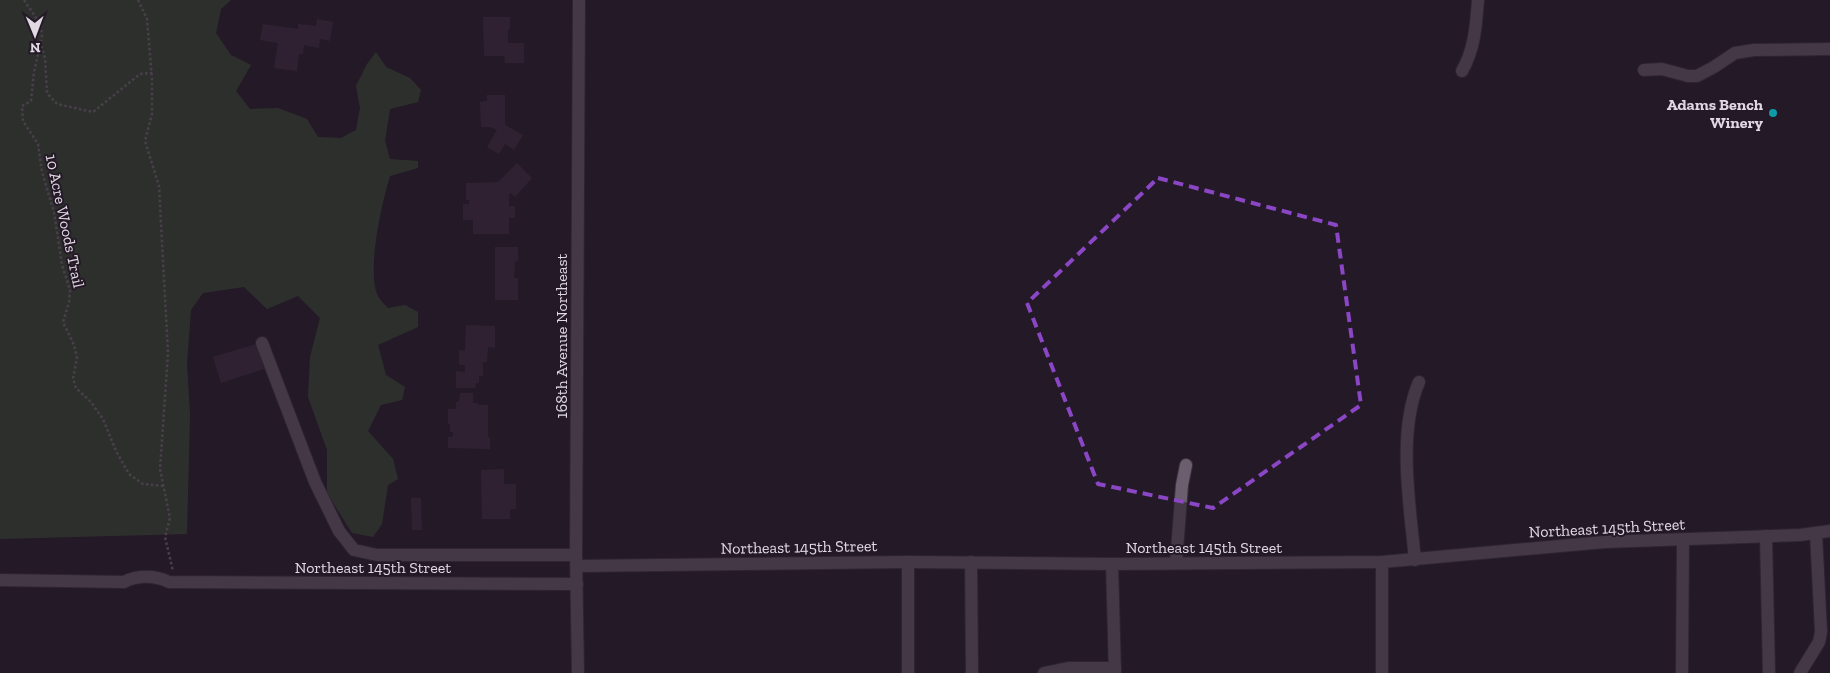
<svg xmlns="http://www.w3.org/2000/svg" width="1830" height="673" font-family="'Zilla Slab',serif">
<rect width="100%" height="100%" fill="#241927"/>
<path fill="#394b36" d="M0 0H231L221 9 216 33 231 55 251 65 236 91 250 109 278 108 307 119 318 137 341 138 356 130 360 108 356 86 367 64 376 52 386 67 410 78 421 90 418 102 390 109 385 141 390 159 418 161V168L390 176C382 202 366 272 378 296 380 300 385 305 388 308L405 305 418 312V327L378 345 386 375 405 387 402 400 381 405 368 431 393 459 398 479 388 485 382 524 373 537 352 533 327 493V450L308 397 310 357 320 318 298 296 267 309 244 287 203 293 191 310 187 363 190 415 187 534 0 539Z"/>
<g fill="#3c2c41">
<path d="M483 17H510V29H508V43H524V63H505L504 56H484Z"/>
<path d="M317 19 333 22 330 41 320 39 319 48 304 45 303 54H299L297 71 274 68 278 43 260 40 263 24 298 29V24L316 26Z"/>
<path d="M487 95H505V125L523 135 514 150 505 144 499 154 487 147 497 130 490 127H481L480 102 487 101Z"/>
<path d="M517 163 532 178 515 197 511 193 509 195V206H515V218H509V234H473V220H463V204H469V200H466V183L498 182Z"/>
<path d="M495 247H518V262L515 261 514 278H518V300H495Z"/>
<path d="M466 325 495 326V348L488 347 487 362H483V376H479V383H476L475 388H456V371L465 372V365H459V350L465 351Z"/>
<path d="M256 344 264 369 221 383 213 357Z"/>
<path d="M460 393H473V403H478V405H488V437H490V449L448 448V437H453V432H450V424H448V409H456V402H459Z"/>
<path d="M504 469V484H516V509H510V519H482L481 470Z"/>
<path d="M411 498H421L422 530H412Z"/>
</g>
<g fill="none" stroke-linecap="round" stroke-linejoin="round">
<defs>
<g id="minor">
<path d="M1644 70 1662 69 1688 76H1697L1714 67 1735 53 1754 50 1830 49"/>
<path d="M1462 71C1475 48 1476 25 1478 0"/>
<path d="M262 343 315 482 339 531 354 550 377 555H576"/>
<path d="M1766 536 1769 673"/>
<path d="M1415 560C1410 506 1397 433 1419 382"/>
<path d="M908 562V673"/>
<path d="M971 562 972 673"/>
<path d="M1382 562V673"/>
<path d="M1176 563 1182 485 1186 465"/>
<path d="M1112 564 1115 673"/>
<path d="M577 566 908 562 1112 564 1382 562 1605 542 1800 535 1830 531"/>
<path d="M0 580 124 582C137 575 155 575 169 582L577 584"/>
<path d="M578 673 576 555 579 0"/>
<path d="M1044 673 1068 668H1115"/>
<path d="M1682 673 1683 540"/>
<path d="M1800 673 1819 642 1821 632 1816 533"/>
</g>
</defs>
<use href="#minor" stroke="#3b333e" stroke-width="14"/>
<g stroke="#776d79" stroke-width="2.5" stroke-dasharray="2.5 2.5" stroke-linecap="butt">
<path d="M24 0 41 25 42 37 34 72 31 101 22 106 23 121 38 144 42 172 54 212 62 265 70 290 69 302 63 322 74 345 77 358 73 378 76 388 91 402 103 419 116 451 129 474 143 484 164 486"/>
<path d="M138 0 147 19 152 79V114L145 141 159 186 168 353 160 469 170 518 165 537 173 571"/>
<path d="M41 46 45 58 47 93 57 104 93 112 140 74 152 73"/>
</g>
<use href="#minor" stroke="#6b5e6f" stroke-width="12"/>
</g>
<path d="M0 0H1830V673H0ZM1158 178 1336 225 1361 405 1213 508 1098 484 1027 303Z" fill="#241927" fill-opacity=".55" fill-rule="evenodd"/>
<path fill="none" stroke="#8a46c4" stroke-width="4" stroke-dasharray="10 6" stroke-linejoin="round" d="M1158 178 1336 225 1361 405 1213 508 1098 484 1027 303Z"/>
<circle fill="#0f9aa8" stroke="#241927" stroke-width="2" cx="1773" cy="113" r="5"/>
<g text-anchor="middle" dominant-baseline="central" stroke-width="4" stroke-linejoin="round" paint-order="stroke">
<g font-size="16" font-weight="bold" fill="#e0d8e2" stroke="#241927" text-anchor="end">
<text x="1763" y="104">Adams Bench<tspan x="1763" dy="18">Winery</tspan></text>
</g>
<g font-size="16" fill="#e0d8e2" stroke="#241927">
<text transform="translate(65 221) rotate(78)">10 Acre Woods Trail</text>
<text transform="translate(561 336) rotate(-90)">168th Avenue Northeast</text>
<text transform="translate(1607 528) rotate(-3)">Northeast 145th Street</text>
<text transform="translate(799 547) rotate(-1)">Northeast 145th Street</text>
<text x="1204" y="547">Northeast 145th Street</text>
<text x="373" y="567">Northeast 145th Street</text>
</g>
</g>
<g transform="translate(35 35) rotate(179)" stroke="#241927" stroke-width="4" paint-order="stroke">
<path d="M0-4L9 19L0 12L-9 19Z" fill="#e0d8e2"/>
<text y="-8" font-size="14" font-weight="bold" text-anchor="middle" fill="#e0d8e2">N</text>
</g>
</svg>
